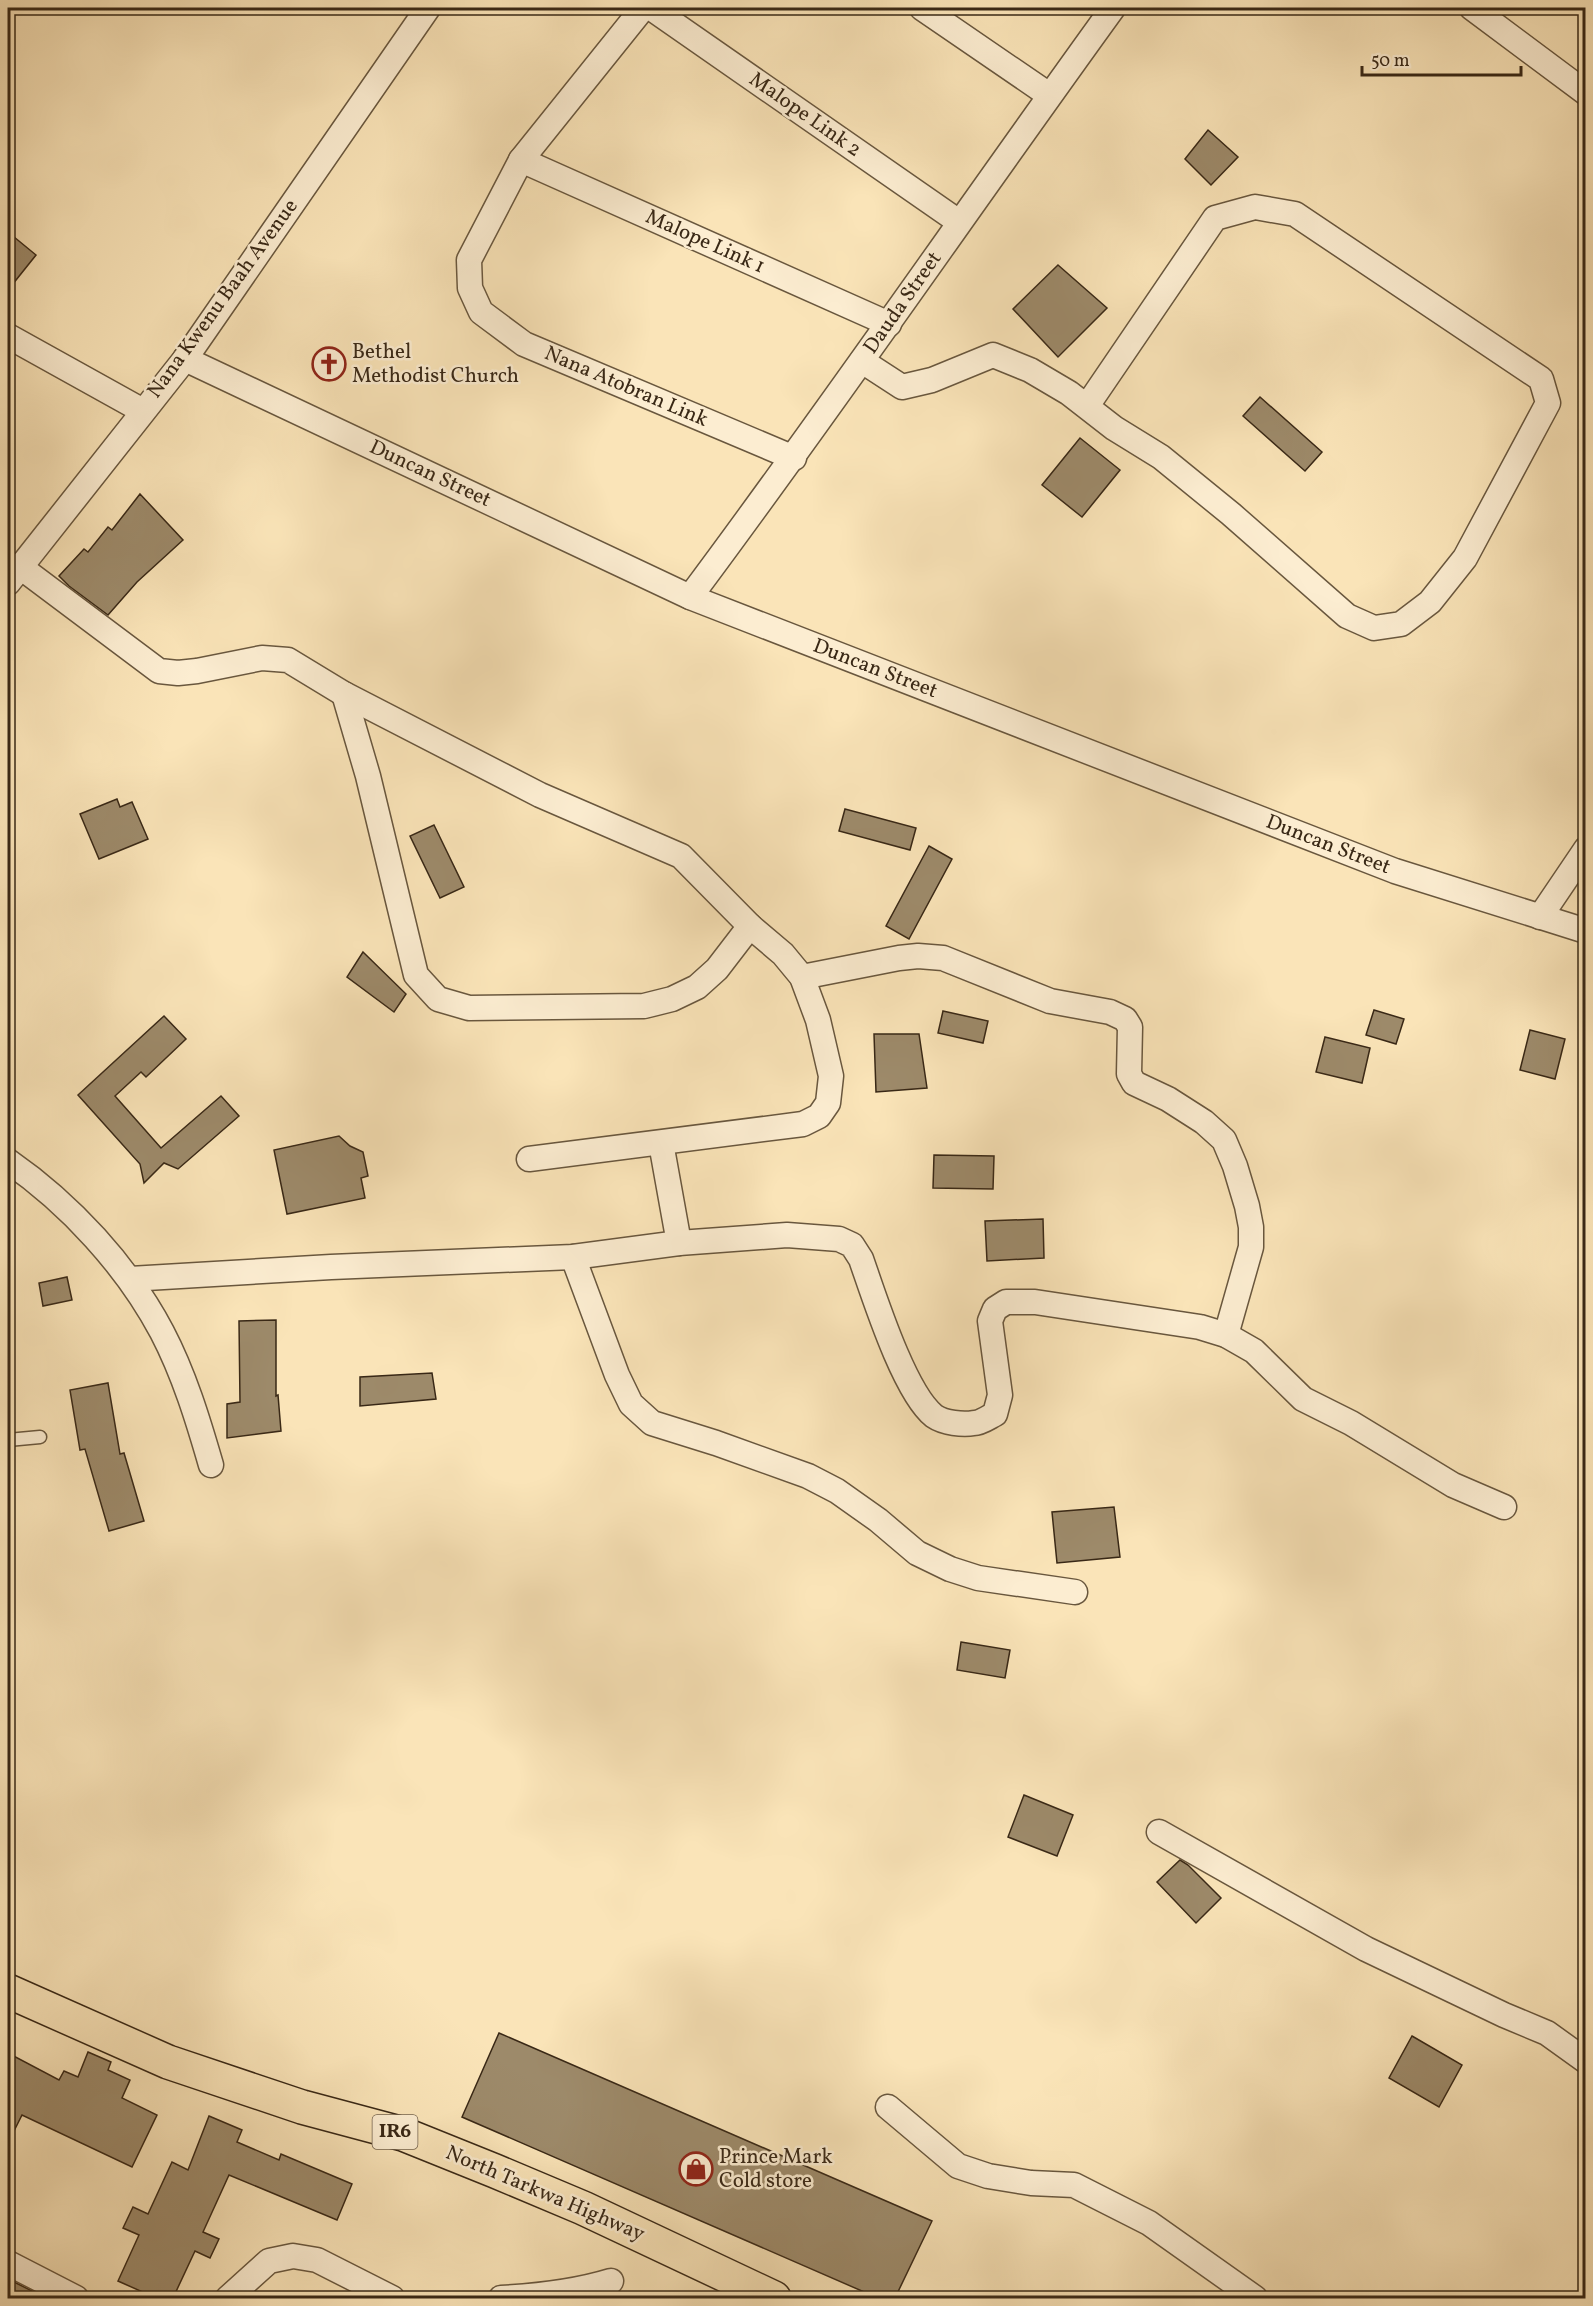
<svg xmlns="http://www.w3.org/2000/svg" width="1593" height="2306" font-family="Vollkorn,serif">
<rect width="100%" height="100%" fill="#fae4b8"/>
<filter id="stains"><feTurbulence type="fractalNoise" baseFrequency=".00333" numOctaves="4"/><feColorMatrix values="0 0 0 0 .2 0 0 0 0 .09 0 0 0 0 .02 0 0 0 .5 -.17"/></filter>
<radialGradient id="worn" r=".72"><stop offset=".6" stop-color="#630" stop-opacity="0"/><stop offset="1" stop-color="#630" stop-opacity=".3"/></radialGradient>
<g fill="#9d8a6a" stroke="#392816" stroke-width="1.5">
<path d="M1208 130 1238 157 1211 185 1185 159Z"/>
<path d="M8 232 36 255 8 290Z"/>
<path d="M1058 265 1107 308 1058 357 1013 309Z"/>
<path d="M1260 397 1322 452 1305 471 1243 416Z"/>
<path d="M1080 438 1120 470 1082 517 1042 485Z"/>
<path d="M140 494 183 540 137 582 108 615 69 586 59 576 84 549 88 552 108 527 112 530Z"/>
<path d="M117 799 120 807 132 802 148 839 99 859 80 814Z"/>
<path d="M845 809 916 828 910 850 839 831Z"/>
<path d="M434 825 464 887 440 898 410 836Z"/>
<path d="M929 846 952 859 909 939 886 926Z"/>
<path d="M363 952 406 994 394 1012 347 977Z"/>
<path d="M1374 1010 1404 1019 1396 1044 1366 1035Z"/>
<path d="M943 1011 988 1021 983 1043 938 1033Z"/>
<path d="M164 1016 186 1039 146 1077 141 1072 115 1096 161 1148 221 1096 239 1116 178 1169 164 1163 144 1183 140 1164 78 1095Z"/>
<path d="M1530 1030 1565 1039 1555 1079 1520 1070Z"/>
<path d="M874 1034H919L927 1088 876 1092Z"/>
<path d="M1325 1037 1370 1048 1362 1083 1316 1072Z"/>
<path d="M339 1136 350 1146 363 1152 368 1176 361 1178 365 1198 287 1214 274 1150Z"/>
<path d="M934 1155 994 1156 993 1189 933 1188Z"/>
<path d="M1043 1219 1044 1258 987 1261 985 1221Z"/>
<path d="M67 1277 72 1300 43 1306 39 1283Z"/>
<path d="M276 1320V1396L278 1395 281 1431 227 1438V1404L240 1402 239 1321Z"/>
<path d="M432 1373 436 1399 360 1406V1377Z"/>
<path d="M108 1383 120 1454 124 1453 144 1521 109 1531 85 1449 80 1450 70 1390Z"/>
<path d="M1114 1507 1120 1557 1057 1563 1052 1512Z"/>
<path d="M961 1642 1010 1650 1005 1678 957 1670Z"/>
<path d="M1024 1795 1073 1815 1057 1856 1008 1837Z"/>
<path d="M1180 1860 1188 1865 1221 1898 1196 1923 1157 1882Z"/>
<path d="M499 2033 932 2221 895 2298H878L462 2117Z"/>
<path d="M1412 2036 1462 2065 1439 2107 1389 2078Z"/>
<path d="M88 2052 111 2062 108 2070 130 2080 122 2098 157 2115 132 2167 22 2115 8 2143V2053L59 2080 64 2071 78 2077Z"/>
<path d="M209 2116 242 2130 237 2142 279 2160 281 2154 352 2184 337 2220 229 2175 203 2232 219 2239 210 2258 195 2251 173 2298H156L118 2281 139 2235 123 2228 133 2207 148 2214 172 2162 188 2170Z"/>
<path d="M8 2279 46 2298H8Z"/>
</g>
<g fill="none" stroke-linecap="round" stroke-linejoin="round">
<defs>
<path id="service" d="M8 1440 40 1437"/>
<g id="minor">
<path d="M643 8 521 160 469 260 470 288 481 312 524 344 794 458"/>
<path d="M651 8 959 222"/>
<path d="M922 8 1049 95"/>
<path d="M1472 8 1586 93"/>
<path d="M521 160 889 324"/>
<path d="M8 336 143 411"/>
<path d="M185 359 690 597 1395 871 1586 931"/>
<path d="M862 361 902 387 932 380 993 355 1030 370 1069 393 1114 428 1161 457 1231 514 1347 616 1374 628 1401 624 1430 602 1465 558 1548 403 1541 379 1295 214 1255 207 1215 218 1087 406"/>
<path d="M19 566 159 671 178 673 197 671 262 658 288 660 344 694 540 795 681 856 750 926 783 954 802 977 818 1020 831 1076 828 1103 819 1116 803 1124 529 1159"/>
<path d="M8 583 185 359 428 8"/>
<path d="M690 597C835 403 971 204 1113 8"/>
<path d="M344 694 368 776 416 975 438 999 469 1008 644 1006 672 999 697 987 717 969 750 926"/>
<path d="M1540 917 1586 849"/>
<path d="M802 977 899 958 918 956 943 958 1050 1001 1110 1012 1125 1019 1130 1027 1129 1074 1134 1083 1168 1099 1204 1122 1224 1140 1235 1166 1247 1206 1251 1227V1247L1226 1335"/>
<path d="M661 1143 679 1243"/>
<path d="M8 1161C70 1204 127 1266 162 1332 184 1374 198 1420 211 1465"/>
<path d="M573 1257 617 1375 631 1404 652 1423 716 1443 808 1476 837 1491 878 1520 917 1553 950 1569 978 1578 1075 1592"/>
<path d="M130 1279 331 1267 573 1257 679 1243 787 1235 839 1239 852 1245 861 1259C874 1296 904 1392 934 1416 944 1423 963 1425 974 1423 981 1423 989 1417 995 1414L1000 1395 990 1321 995 1309 1006 1302H1035L1200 1327 1226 1335 1254 1351 1303 1399 1351 1423 1453 1485 1504 1507"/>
<path d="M1159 1832 1366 1949 1504 2015 1547 2033 1586 2061"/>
<path d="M888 2107 958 2166 988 2176 1031 2183 1074 2185 1149 2223 1255 2298"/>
<path d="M8 2263 76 2298"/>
<path d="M228 2298 269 2261 293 2256 317 2260 392 2298"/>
<path d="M501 2298C539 2296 575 2292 611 2281"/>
</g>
<path id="primary" d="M8 1991 168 2062 302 2107 403 2134 495 2171 583 2208 774 2298"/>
</defs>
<use href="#service" stroke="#69573e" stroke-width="15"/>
<use href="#minor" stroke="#69573e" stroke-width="27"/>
<use href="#primary" stroke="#392816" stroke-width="36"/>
<use href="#service" stroke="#fcedd1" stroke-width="12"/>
<use href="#minor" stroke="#fcedd1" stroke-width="24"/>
<use href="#primary" stroke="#fae4b8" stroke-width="33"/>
</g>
<defs>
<symbol id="church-ring" viewBox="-11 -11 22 22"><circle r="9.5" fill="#fcedd1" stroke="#8f2418" stroke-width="1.5"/><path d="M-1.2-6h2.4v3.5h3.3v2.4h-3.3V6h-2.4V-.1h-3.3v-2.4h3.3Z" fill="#8f2418"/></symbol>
<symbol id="shop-ring" viewBox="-11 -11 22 22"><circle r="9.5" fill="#fcedd1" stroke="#8f2418" stroke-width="1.5"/><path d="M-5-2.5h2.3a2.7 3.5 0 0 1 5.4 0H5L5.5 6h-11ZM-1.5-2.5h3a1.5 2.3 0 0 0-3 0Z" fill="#8f2418"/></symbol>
</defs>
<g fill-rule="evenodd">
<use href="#church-ring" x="310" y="345" width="38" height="38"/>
<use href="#shop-ring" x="677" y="2150" width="38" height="38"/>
</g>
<g text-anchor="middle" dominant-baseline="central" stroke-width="5" stroke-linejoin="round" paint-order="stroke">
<rect fill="#fcedd1" stroke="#74634e" stroke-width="1.5" x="372.5" y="2115" width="45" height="34" rx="4.5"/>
<g font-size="20" font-weight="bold" fill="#392816">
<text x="395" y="2132">IR6</text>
</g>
<g font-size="21" fill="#392816" stroke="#fcedd1">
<text transform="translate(805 115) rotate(35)">Malope Link 2</text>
<text transform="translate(705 242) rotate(24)">Malope Link 1</text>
<text transform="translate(223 299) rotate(-54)">Nana Kwenu Baah Avenue</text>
<text transform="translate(903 303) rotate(-55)">Dauda Street</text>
<text transform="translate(626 387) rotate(23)">Nana Atobran Link</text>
<text transform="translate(430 474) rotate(25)">Duncan Street</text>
<text transform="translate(875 669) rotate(21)">Duncan Street</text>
<text transform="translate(1328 845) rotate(21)">Duncan Street</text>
<text transform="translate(545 2194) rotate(23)">North Tarkwa Highway</text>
</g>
<g font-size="21" fill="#392816" stroke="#fcedd1" text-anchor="start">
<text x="352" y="352">Bethel<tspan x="352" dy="24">Methodist Church</tspan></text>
<text x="719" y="2157">Prince Mark<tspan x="719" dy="24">Cold store</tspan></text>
</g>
</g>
<rect width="1593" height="2306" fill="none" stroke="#fae4b8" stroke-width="30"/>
<rect x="9" y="9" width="1575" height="2288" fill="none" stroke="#392816" stroke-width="3"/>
<rect x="15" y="15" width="1563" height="2276" fill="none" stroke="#392816" stroke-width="1.5"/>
<path d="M1362 66v9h159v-9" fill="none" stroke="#392816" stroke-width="3"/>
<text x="1371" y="66" font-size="18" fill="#392816" stroke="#fcedd1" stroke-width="4.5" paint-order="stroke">50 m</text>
<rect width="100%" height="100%" filter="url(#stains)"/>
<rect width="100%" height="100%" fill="url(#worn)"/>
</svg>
